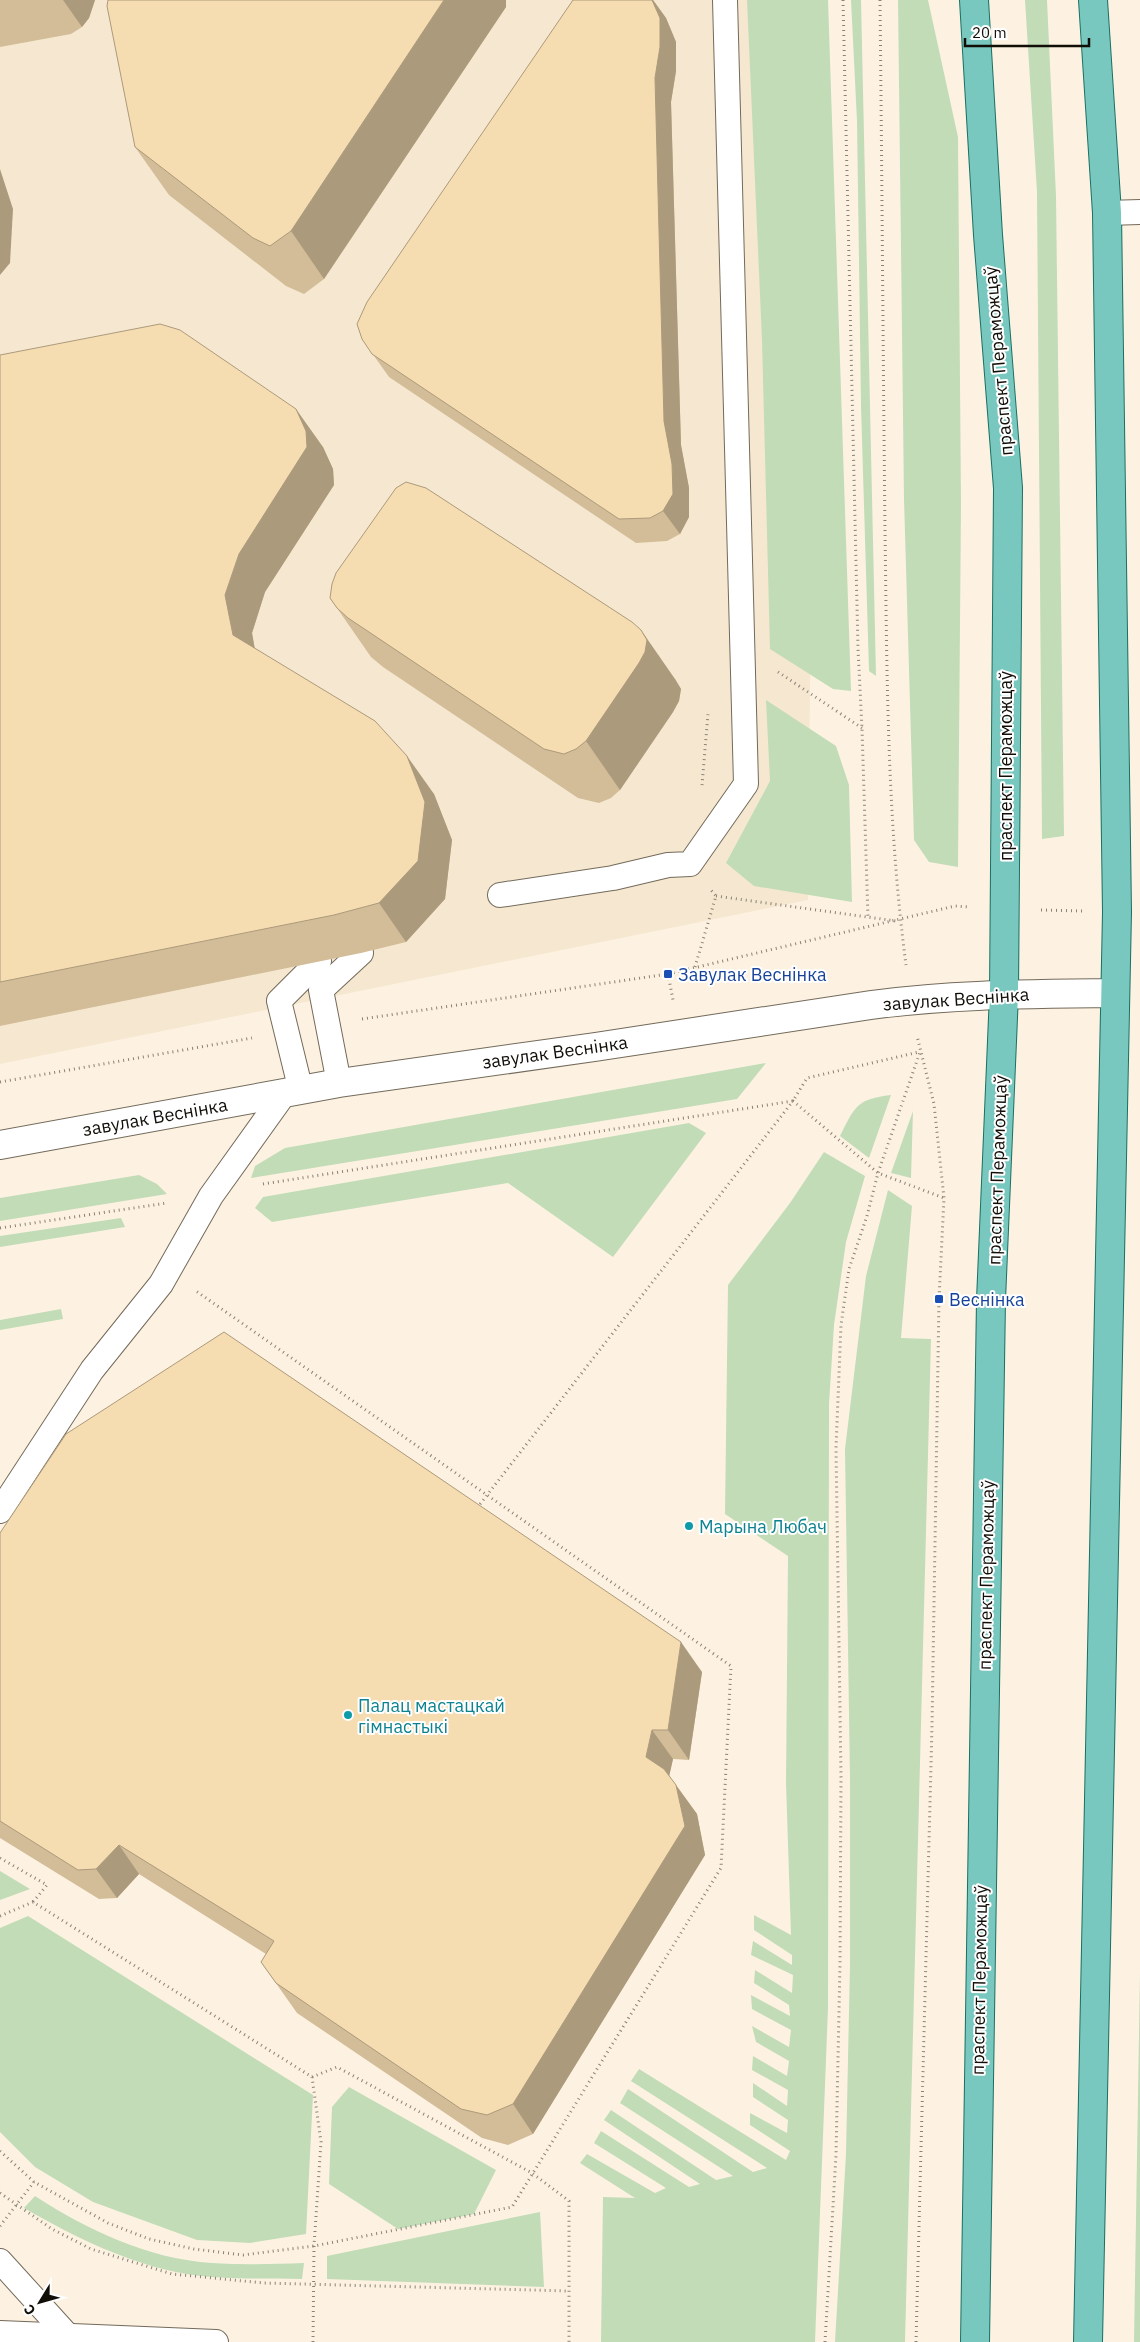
<svg xmlns="http://www.w3.org/2000/svg" width="1140" height="2342" font-family="'IBM Plex Sans',sans-serif">
<rect width="100%" height="100%" fill="#fdf2e1"/>
<path fill="#f6e8d0" d="M0 0H817L808 900 0 1064Z"/>
<g fill="#c2dcb7">
<path d="M747 0H828L851 691 833 689 770 649 762 340Z"/>
<path d="M851 0H861L876 676 869 671 861 406 857 121Z"/>
<path d="M898 0H928L958 137 961 504 958 867 929 862 914 840 904 499Z"/>
<path d="M1025 0H1047L1056 196 1064 836 1042 839 1037 192Z"/>
<path d="M766 700 836 746 849 785 852 902 754 886 726 863 770 781Z"/>
<path d="M766 1063 737 1099 251 1178 255 1166 285 1148Z"/>
<path d="M891 1095 869 1158 840 1136C855 1106 857 1099 891 1095Z"/>
<path d="M913 1111 911 1178 891 1173Z"/>
<path d="M689 1123 706 1133 613 1257 508 1183 272 1222 255 1208 263 1197Z"/>
<path d="M824 1152 865 1176 846 1242 834 1325 829 1404 828 2008 815 2342H601L603 2197 635 2198 580 2163 587 2154 655 2193 666 2188 594 2143 601 2131 689 2187 700 2184 604 2120 611 2110 716 2180 733 2176 620 2103 628 2089 753 2172 767 2168 631 2081 639 2069 786 2160 790 2151 750 2125V2113L787 2133 788 2120 753 2097V2083L787 2106 788 2090 752 2070 753 2056 787 2076 789 2061 756 2042 752 2026 789 2047 791 2030 752 2009 751 1995 790 2016 789 2005 754 1983 755 1970 792 1993 793 1975 751 1955 753 1941 792 1965V1955L754 1930V1915L791 1935 786 1783 788 1556 725 1514 728 1285 790 1203Z"/>
<path d="M139 1175 157 1184 167 1194 0 1221V1198Z"/>
<path d="M888 1190 912 1206 901 1338 931 1339 905 2342H835L846 2154 850 1964V1779L845 1449 866 1276Z"/>
<path d="M121 1218 125 1227 0 1247V1236Z"/>
<path d="M61 1309 63 1319 0 1330V1320Z"/>
<path d="M0 1871 30 1889 0 1900Z"/>
<path d="M28 1916 313 2095 306 2234 250 2243 197 2240 93 2202 35 2167 0 2132V1928Z"/>
<path d="M1140 1972V2342H1134Z"/>
<path d="M349 2087 496 2170 474 2214 398 2229 329 2184 332 2107Z"/>
<path d="M35 2196C87 2230 149 2259 212 2263 243 2265 274 2264 304 2263L302 2279C264 2278 224 2280 187 2274 128 2264 75 2237 24 2208Z"/>
<path d="M540 2212 544 2287 327 2279V2256Z"/>
</g>
<g fill="none" stroke-linecap="round" stroke-linejoin="round">
<defs>
<g id="lane">
<path d="M1107 213 1140 212"/>
<path d="M500 895 613 878 668 865 690 864 746 784 725 0"/>
<path d="M339 1083 321 990 361 953"/>
<path d="M301 1091 279 1001 319 961"/>
<path d="M0 1511 92 1370 161 1284 211 1196 284 1094"/>
<path d="M0 2261 69 2337"/>
<path d="M0 2333 216 2342"/>
</g>
<path id="street" d="M0 1145 339 1083 595 1047 871 1005C952 994 1033 994 1114 993"/>
<g id="primary">
<path d="M974 0 988 235 1008 488 1004 994 991 1300 975 2342"/>
<path d="M1088 2342 1117 912 1107 213 1093 0"/>
</g>
</defs>
<use href="#lane" stroke="#736a5b" stroke-width="26"/>
<use href="#street" stroke="#736a5b" stroke-width="30"/>
<use href="#primary" stroke="#1a7064" stroke-width="30"/>
<g stroke="#898276" stroke-width="3" stroke-dasharray="1 4" stroke-linecap="butt">
<path d="M843 0 858 649 862 729 868 918"/>
<path d="M880 0C882 176 883 353 885 529 887 675 887 821 906 965"/>
<path d="M778 672 862 728"/>
<path d="M702 785 708 714"/>
<path d="M716 896 896 921"/>
<path d="M1041 910 1082 911"/>
<path d="M695 967 716 896 711 890"/>
<path d="M668 974 673 1000"/>
<path d="M362 1019 668 974 955 906 969 907"/>
<path d="M0 1082 252 1038"/>
<path d="M263 1184 793 1101 807 1078 919 1052"/>
<path d="M0 1228 167 1203"/>
<path d="M939 1299H956"/>
<path d="M477 1508 793 1101 878 1173 944 1198"/>
<path d="M0 1858 47 1885 33 1902"/>
<path d="M0 1916 33 1902 312 2077 321 2142 314 2246 313 2342"/>
<path d="M312 2077 337 2067 532 2173 569 2201V2342"/>
<path d="M0 2151 34 2182 108 2223 149 2239 194 2249 243 2255 314 2246 512 2207 721 1868 731 1666 196 1291"/>
<path d="M0 2193 52 2229 91 2249 172 2274 264 2283 569 2291"/>
<path d="M0 2226 34 2182"/>
<path d="M825 2342 836 2155 840 1963 841 1778 836 1448 841 1325 849 1269 867 1216 878 1173 920 1052"/>
<path d="M916 2342 932 1726 939 1299 944 1198 934 1104 917 1036"/>
</g>
<use href="#lane" stroke="#fff" stroke-width="24"/>
<use href="#street" stroke="#fff" stroke-width="28"/>
<use href="#primary" stroke="#79c8bf" stroke-width="28"/>
</g>
<g fill="#d3bd98">
<path d="M0 0H95L89 18 82 27 71 34 0 47Z"/>
<path d="M108 0H506V7L324 279 304 294 286 286 169 195 135 147Z"/>
<path d="M573 0H653L666 18 676 42V71L671 102 681 445 689 488V517L680 534 667 541 636 543 389 377 362 339Z"/>
<path d="M0 355 323 447 333 469 334 485 265 592 252 633 255 649 434 794 452 840 445 899 406 942 361 953 0 1026Z"/>
<path d="M330 598 675 679 681 689 679 701 673 712 620 790 611 798 599 803 578 798 383 667 371 657Z"/>
<path d="M0 1533 702 1672 689 1760 673 1759 669 1776 697 1814 705 1855 533 2134 508 2145 482 2138 297 2013 261 1962 266 1954 139 1874 117 1898 99 1899 0 1838Z"/>
</g>
<g fill="#ac9a7c">
<path d="M63 0H95L89 18 82 27Z"/>
<path d="M444 0H506V7L324 279 291 231Z"/>
<path d="M652 0H653L666 18 676 42V71L671 102 681 445 689 488V517L680 534 663 511 664 421Z"/>
<path d="M0 169 13 209 10 263 0 275Z"/>
<path d="M296 409 323 447 333 469 334 485 265 592 252 633 259 674 233 635 225 595 239 554Z"/>
<path d="M641 630 675 679 681 689 679 701 673 712 620 790 586 741Z"/>
<path d="M407 756 434 794 452 840 445 899 406 942 379 903Z"/>
<path d="M681 1642 702 1672 689 1760 668 1730Z"/>
<path d="M652 1730 673 1759 667 1786 646 1757Z"/>
<path d="M676 1785 697 1814 705 1855 533 2134 513 2104Z"/>
<path d="M119 1845 139 1874 117 1898 96 1869Z"/>
</g>
<g fill="#f5dcb1" stroke="#ac9a7c">
<path d="M108 0H444L291 231 270 246 253 238 135 147 107 6Z"/>
<path d="M573 0H652L660 18V47L655 78 664 421 672 464 673 494 663 511 650 518 619 519 372 354 362 339 357 324 367 302Z"/>
<path d="M160 324 180 330 296 409 306 431 307 447 239 554 225 595 233 635 375 721 407 756 425 802 418 861 379 903 334 915 0 982V355Z"/>
<path d="M406 482 426 488 632 622 641 630 647 640 645 652 639 663 586 741 576 749 564 754 544 749 348 618 337 608 330 598 332 584 336 573 396 488Z"/>
<path d="M224 1332 681 1642 668 1730H652L646 1757 664 1769 676 1785 685 1826 513 2104 487 2115 461 2109 276 1983 261 1962 274 1941 119 1845 96 1869 78 1870 0 1821V1533L66 1434Z"/>
</g>
<g fill="#1a4fb4" stroke="#fff" stroke-width="2">
<rect x="663" y="969" width="10" height="10" rx="2.5"/>
<rect x="934" y="1294" width="10" height="10" rx="2.5"/>
</g>
<g fill="#0f9aa8" stroke="#fff" stroke-width="2">
<circle cx="689" cy="1526" r="5"/>
<circle cx="348" cy="1715" r="5"/>
</g>
<g text-anchor="middle" dominant-baseline="central" stroke-width="4" stroke-linejoin="round" paint-order="stroke">
<g font-size="18" fill="#110e08" stroke="#fff">
<text transform="translate(998 361) rotate(-95)">праспект Пераможцаў</text>
<text transform="translate(1005 766) rotate(-90)">праспект Пераможцаў</text>
<text transform="translate(956 999) rotate(-4)">завулак Веснінка</text>
<text transform="translate(555 1052) rotate(-8)">завулак Веснінка</text>
<text transform="translate(155 1117) rotate(-10)">завулак Веснінка</text>
<text transform="translate(997 1170) rotate(-88)">праспект Пераможцаў</text>
<text transform="translate(986 1575) rotate(-89)">праспект Пераможцаў</text>
<text transform="translate(979 1980) rotate(-89)">праспект Пераможцаў</text>
</g>
<g font-size="18" fill="#164399" stroke="#fff" text-anchor="start">
<text x="678" y="974">Завулак Веснінка</text>
<text x="949" y="1299">Веснінка</text>
</g>
<g font-size="18" fill="#0d838f" stroke="#fff" text-anchor="start">
<text x="699" y="1526">Марына Любач</text>
<text x="358" y="1705">Палац мастацкай<tspan x="358" dy="21">гімнастыкі</tspan></text>
</g>
</g>
<g transform="translate(40 2302) rotate(233)" stroke="#ffffff" stroke-width="4" paint-order="stroke">
<path d="M0-4L9 19L0 12L-9 19Z" fill="#110e08"/>
<text y="-8" font-size="14" font-weight="bold" text-anchor="middle" fill="#110e08">С</text>
</g>
<path d="M965 38v8h124v-8" fill="none" stroke="#110e08" stroke-width="2.5"/>
<text x="972" y="38" font-size="15" fill="#110e08" stroke="#ffffff" stroke-width="4" paint-order="stroke">20 m</text>
</svg>
